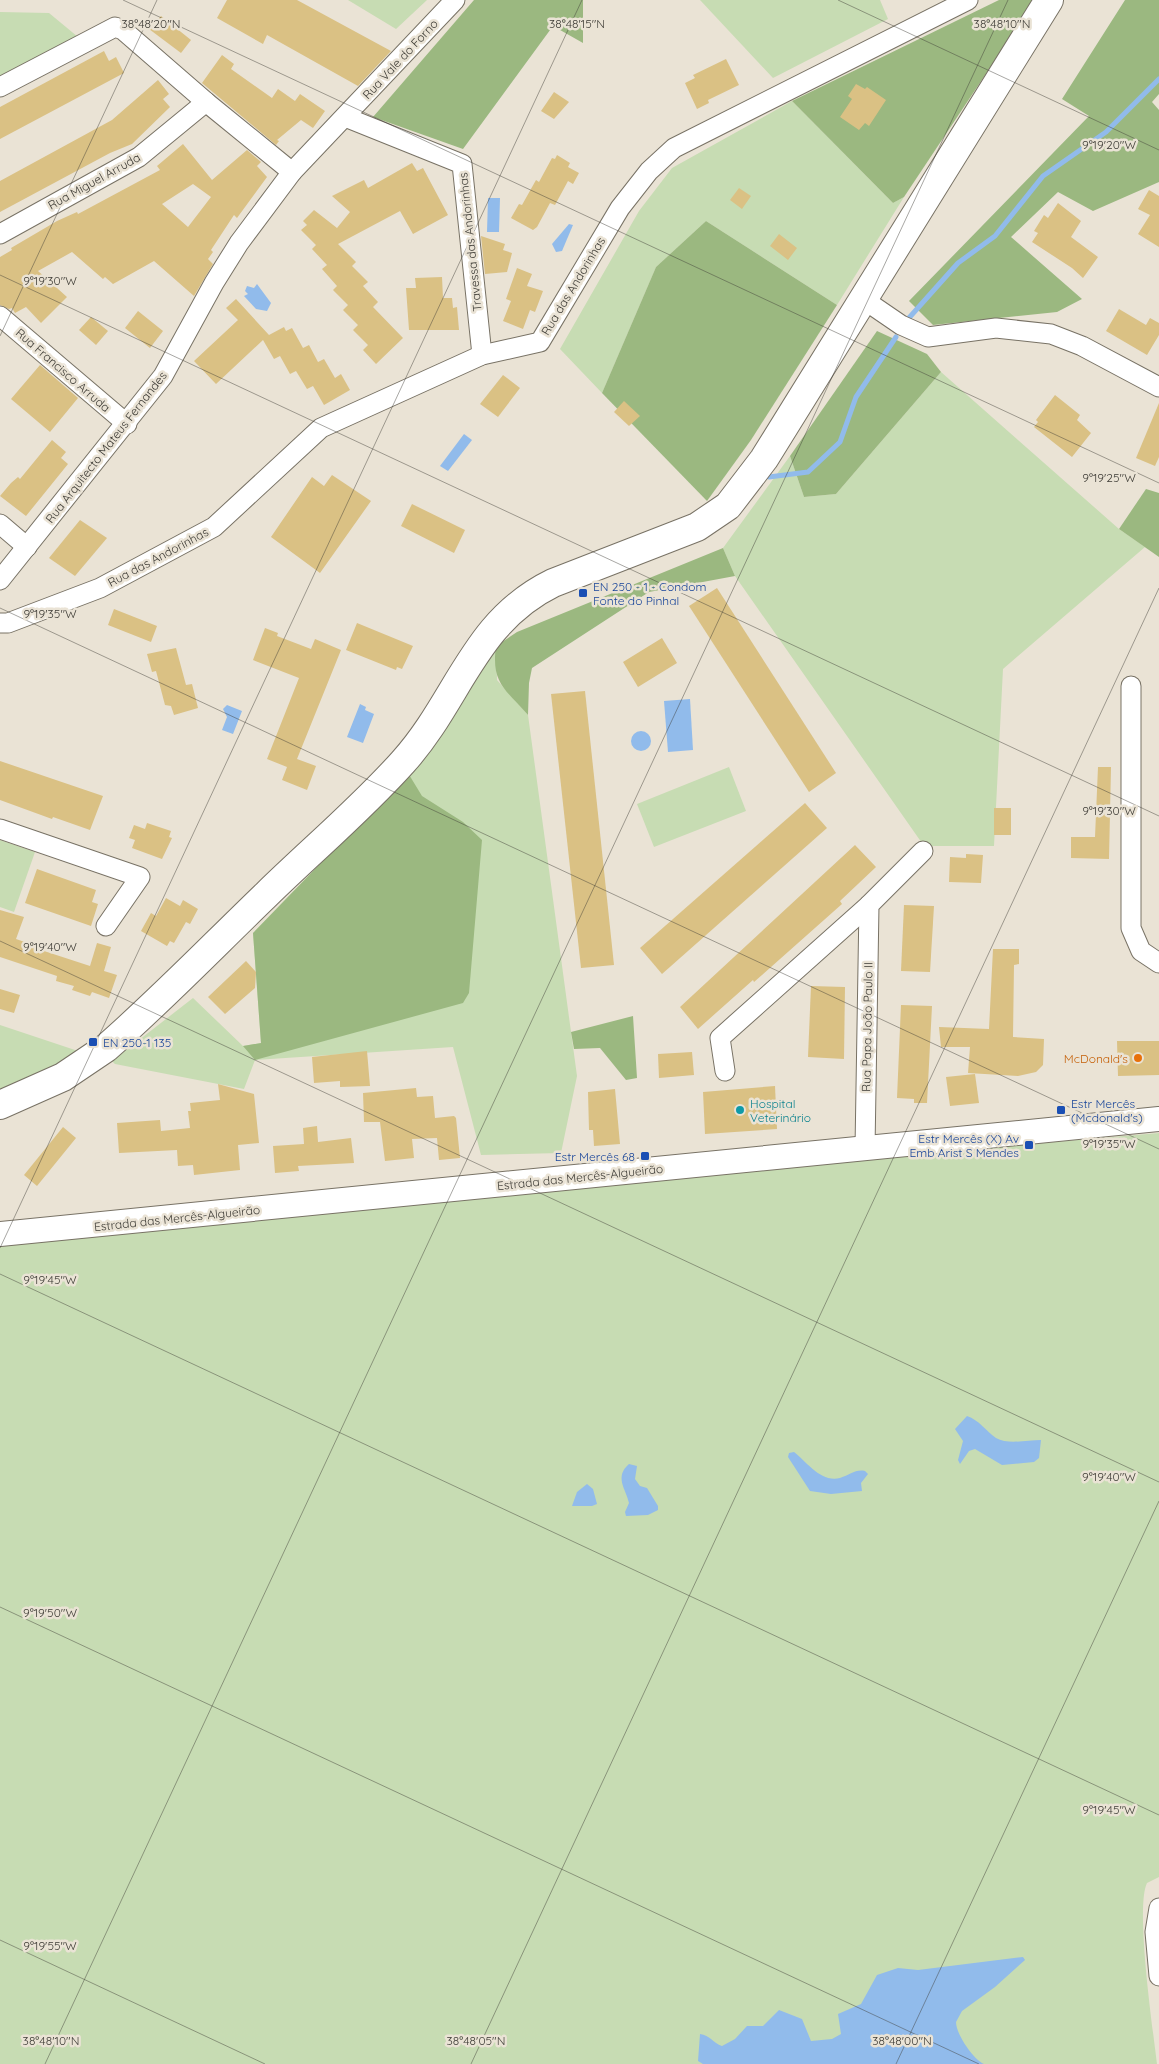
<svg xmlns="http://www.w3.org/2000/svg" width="1159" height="2064" font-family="Quicksand,sans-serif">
<rect width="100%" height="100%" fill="#eae3d5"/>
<g fill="#c7dcb3">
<path d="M348 0H427L396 29Z"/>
<path d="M700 0H880L888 19 773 78Z"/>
<path d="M0 12 49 13 78 37 0 76Z"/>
<path d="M792 101 893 203 904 197 837 305 706 221 656 267 602 393 560 349 639 211 672 168Z"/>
<path d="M941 372 1119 529 1145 547 1003 669 994 846H924L735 576 723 548 790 456 804 497 836 494Z"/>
<path d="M496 646 497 680 528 715 577 1076 561 1153 481 1155 453 1047 255 1060 244 1089 115 1064 112 1061 193 998 243 1046 261 1043 253 933 408 773 447 726Z"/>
<path d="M729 767 746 811 654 847 637 804Z"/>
<path d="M0 840 35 852 14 912 0 907Z"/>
<path d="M0 1025 81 1052 59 1068 0 1092Z"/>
<path d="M1159 1133V1877L1147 1883C1135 1907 1153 2030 1157 2064H0V1233Z"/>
</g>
<g fill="#9bb880">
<path d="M474 0H583V43L553 26 463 149 373 117Z"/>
<path d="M999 0H1035L904 197 893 203 792 101Z"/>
<path d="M1125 0H1159V94L1152 102 1159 110V182L1093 211 1058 192 1011 237 1082 299 1057 312 933 325 909 301 1089 116 1062 99Z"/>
<path d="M706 221 837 305 751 440 707 501 602 393 656 267Z"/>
<path d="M877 331 927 354 941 372 836 494 804 497 790 456Z"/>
<path d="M1146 489 1159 493V557L1119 529Z"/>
<path d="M723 548 735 576 649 592 532 668 529 683 528 715C505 689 491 683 496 646L517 632Z"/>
<path d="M408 773 422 796 463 822 482 840 469 993 463 1003 255 1060 243 1046 261 1043 253 933Z"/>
<path d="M633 1016 637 1078 626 1080 600 1048 574 1049 571 1032Z"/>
</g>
<g fill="#91bbeb">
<path d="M488 198H500L499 232H487Z"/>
<path d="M569 224 573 225 562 251 556 252 552 244Z"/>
<path d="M257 284 271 303 267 311 256 309 244 296 248 294 245 291 247 286 254 288Z"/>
<path d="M464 434 472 440 448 471 440 466Z"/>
<path d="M690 699 693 750 668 752 664 701Z"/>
<path d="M360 704 366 707 365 710 374 714 363 743 347 737Z"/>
<path d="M227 705 242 711 233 734 222 730 227 717 223 709Z"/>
<circle cx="641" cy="741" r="10"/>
<path d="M967 1416C979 1420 986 1431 996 1438 1008 1445 1027 1440 1041 1440L1039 1458 1034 1462 1002 1465 975 1449 969 1451 960 1464 958 1460 963 1441 955 1429Z"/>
<path d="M794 1452C807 1462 821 1483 840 1478 850 1475 855 1469 865 1471L868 1474 861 1483 862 1491 831 1494 810 1491 788 1457 789 1453Z"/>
<path d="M629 1464 637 1466 635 1479 640 1486 647 1488 658 1506V1510L648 1515 626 1516 625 1512 629 1503C626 1489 614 1477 629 1464Z"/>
<path d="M587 1484 593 1489 597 1504 592 1506H572L577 1492Z"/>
<path d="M1023 1957 1025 1960 995 1987 962 2011 956 2022C956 2034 973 2059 984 2064H703L698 2061 700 2034C710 2035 713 2043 722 2046L735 2039 747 2026H763L779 2010 802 2019 811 2041 832 2039 841 2034 838 2014 861 2004 877 1975 898 1968 918 1970Z"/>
</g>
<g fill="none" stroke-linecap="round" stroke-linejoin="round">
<g stroke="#91bbeb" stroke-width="5">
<path d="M908 319 958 263 995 236 1043 176 1106 132 1159 79"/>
<path d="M769 477 808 472 840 442 856 397 896 337"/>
</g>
</g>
<g fill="#dac184" fill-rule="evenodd">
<path d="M227 0H297L391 51 358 86 267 35 263 44 217 18Z"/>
<path d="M161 16 191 40 181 53 149 29Z"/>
<path d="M104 51 109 61 116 57 124 73 0 139V107Z"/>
<path d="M222 55 234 64 231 69 272 98 278 89 295 101 300 94 325 111 313 128 301 120 277 140 279 141 276 145 202 83Z"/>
<path d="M726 59 739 85 708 100 709 103 697 109 685 83 695 78 693 75Z"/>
<path d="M158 80 169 94 163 99 170 107 132 144 110 153 0 212V181L112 120Z"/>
<path d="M856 84 865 89 867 87 886 100 869 126 865 123 859 130 840 117 852 99 848 96Z"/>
<path d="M554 92 569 102 554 119 541 111Z"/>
<path d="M183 144 212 180 247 150 261 162 257 166 267 177 237 218 234 215 211 250 213 252 208 259 213 264 194 296 154 261 113 284 105 277 103 279 72 252 38 271 67 297 41 323 26 307 15 313 12 308 9 309 0 305V257L12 250 11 248 57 221 77 212 78 214 160 170 157 166ZM193 184 211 197 188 227 162 204Z"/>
<path d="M557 155 570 163 568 167 579 173 573 184 568 181 555 205 550 203 537 227 533 230 511 218 519 204 522 205 536 180 539 182 552 158 555 159Z"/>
<path d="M412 163 417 171 423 168 448 215 413 234 400 211 338 244 356 262 352 266 368 282 363 286 378 302 373 307 403 338 376 364 363 350 368 345 353 330 358 325 343 310 348 305 333 290 337 286 322 269 327 265 312 249 316 245 301 230 307 225 303 221 314 210 337 228 350 212 332 196 364 180 368 188Z"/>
<path d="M739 188 751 196 742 209 730 200Z"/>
<path d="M1149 190 1159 196V247L1138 234 1150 215 1138 209Z"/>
<path d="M1058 203 1081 221 1071 237 1098 257 1083 278 1072 268 1032 242 1038 233 1034 231 1044 215 1048 218Z"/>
<path d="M779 234 797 248 788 260 770 246Z"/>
<path d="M481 236 505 244 503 250 512 253 507 272 485 274Z"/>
<path d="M517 268 532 274 527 286 543 291 535 312 530 310 523 329 503 321 511 301 506 299Z"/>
<path d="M442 277 443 298H452L453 308 457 307 459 330H409L406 288H416L415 278Z"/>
<path d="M236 299 269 335 284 327 286 331 292 328 303 348 309 345 318 362 324 359 335 378 341 374 350 390 324 405 313 386 307 389 296 371 290 374 280 356 274 359 263 340 216 384 194 361 238 320 226 308Z"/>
<path d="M1119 309 1146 325 1150 318 1159 323V335L1147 355 1106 331Z"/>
<path d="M138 311 163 331 150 348 125 328Z"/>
<path d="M91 317 108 331 96 345 79 330Z"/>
<path d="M40 365 78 398 50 432 11 399Z"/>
<path d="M503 375 520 388 498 417 480 404Z"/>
<path d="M1055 395 1080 415 1077 420 1091 433 1072 457 1034 427 1038 422 1036 420Z"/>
<path d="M624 401 640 416 629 426 614 412Z"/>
<path d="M1159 403V457L1155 466 1136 458Z"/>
<path d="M52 440 66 452 61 458 68 464 26 516 0 496 11 483 18 477 20 479Z"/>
<path d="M332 475 371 501 320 573 271 537 312 477 324 486Z"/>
<path d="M412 504 465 530 454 553 401 526Z"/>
<path d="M80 520 107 538 75 576 49 558Z"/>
<path d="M717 588 836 773 809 792 689 606Z"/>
<path d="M114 609 157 626 151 642 108 625Z"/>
<path d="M357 623 413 646 402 669 397 667 396 670 346 650Z"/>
<path d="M265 628 278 633 277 636 311 649 315 639 341 650 297 759 316 766 307 790 282 780 287 767 267 759 299 678 253 660Z"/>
<path d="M662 638 677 663 638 687 623 662Z"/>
<path d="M176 648 186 685 192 684 198 708 174 715 171 706 165 705 156 671 152 672 147 654Z"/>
<path d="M585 691 614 965 581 968 551 694Z"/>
<path d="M0 761 103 796 90 830 53 817 52 819 0 800Z"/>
<path d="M1098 767H1111L1109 859 1071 858V837H1095Z"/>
<path d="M805 803 827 828 662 974 640 948Z"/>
<rect x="994" y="808" width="17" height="27"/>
<path d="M147 823 171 831 169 837 172 838 162 859 132 848 135 840 129 838 134 825 145 829Z"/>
<path d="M855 845 876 867 840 901 842 904 754 982 753 980 698 1029 680 1007Z"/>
<path d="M966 854 983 855 981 883 949 882 950 857 966 858Z"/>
<path d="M37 869 96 890 92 902 98 904 91 926 25 903Z"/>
<path d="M166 898 180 906 183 900 198 909 190 924 186 922 174 943 170 941 167 946 141 931 151 913 156 916Z"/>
<path d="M904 905 934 906 930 972 901 971Z"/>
<path d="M0 910 24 917 16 939 42 948 41 950 90 966 97 943 111 947 104 971 117 975 109 998 92 992 90 996 72 990 74 986 56 981 57 976 0 957Z"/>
<path d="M993 949H1019V964L1014 965 1013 1037 1044 1039 1043 1065 1036 1072 1018 1076 968 1073 970 1047H941L939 1027 989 1029Z"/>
<path d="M246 961 256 972 255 988 225 1014 208 997Z"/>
<path d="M811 986 845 987 844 1059 808 1057Z"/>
<path d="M0 989 20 995 14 1013 0 1009Z"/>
<path d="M901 1005 932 1006 927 1103H914V1099L897 1098Z"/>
<path d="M1117 1041H1159V1075L1118 1076Z"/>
<path d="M367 1051 370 1086 340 1087V1081L314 1083 312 1057Z"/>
<path d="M692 1052 694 1075 659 1078 658 1054Z"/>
<path d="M975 1074 979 1103 950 1106 946 1077Z"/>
<path d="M218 1084 254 1094 259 1143 238 1145 240 1170 194 1175 193 1165 178 1166 177 1150 119 1153 117 1123 160 1120 161 1131 190 1128 188 1111H191L190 1103 220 1100Z"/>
<path d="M775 1086 777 1129 705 1134 703 1092Z"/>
<path d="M416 1088 417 1097 433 1096 435 1118 454 1116 456 1118 460 1158 439 1160 437 1138 412 1139 414 1158 385 1161 380 1122H364L363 1093Z"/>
<path d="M615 1089 620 1144 594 1146 593 1130H589L588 1092Z"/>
<path d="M317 1126 318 1142 351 1138 354 1163 298 1166 299 1171 275 1173 273 1146 304 1144 303 1128Z"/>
<path d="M63 1127 76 1138 37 1186 24 1175Z"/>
</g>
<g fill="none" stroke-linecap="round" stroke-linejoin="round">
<defs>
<g id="minor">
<path d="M0 87 115 27 123 30 206 102 292 172"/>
<path d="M345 117 462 164 482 355"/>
<path d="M0 234 139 157 206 102"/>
<path d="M863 299 901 325 928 337 996 328 1051 334 1082 346 1159 387"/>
<path d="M0 316 127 424"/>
<path d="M0 524 27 547"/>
<path d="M0 580 163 376 214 283 239 243 292 172 455 0"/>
<path d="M0 623H8L100 588 214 527 321 428 482 355 540 342 620 208 649 171 674 148 968 0"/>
<path d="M1131 686V928L1141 951 1159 963"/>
<path d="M0 829 140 877 106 926"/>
<path d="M725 1071 720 1038 869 905"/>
<path d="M865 1149 869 905 923 851"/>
<path d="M1159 1908 1155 1932 1159 1976"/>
</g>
<path id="tertiary" d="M0 1234 1159 1119"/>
<path id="secondary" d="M0 1105 63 1077 106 1048C162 999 214 945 267 894 312 850 361 809 403 762 459 700 473 622 553 583L697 527 728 506 764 459 1049 0"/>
</defs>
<use href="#minor" stroke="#787265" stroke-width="21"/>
<use href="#tertiary" stroke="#787265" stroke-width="26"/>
<use href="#secondary" stroke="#787265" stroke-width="30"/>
<use href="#minor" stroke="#fff" stroke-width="19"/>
<use href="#tertiary" stroke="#fff" stroke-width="24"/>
<use href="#secondary" stroke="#fff" stroke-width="28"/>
</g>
<path fill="none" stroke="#3d3b35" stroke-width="1" stroke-opacity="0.45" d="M123 0 1159 483M838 0 1159 150M0 275 1159 816M0 336 157 0M0 608 1159 1149M0 941 1159 1482M0 1248 582 0M0 1274 1159 1815M0 1607 979 2064M0 1940 265 2064M45 2064 1008 0M471 2064 1159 588M896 2064 1159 1501"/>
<g fill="#1a4fb4" stroke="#eae3d5" stroke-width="2">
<rect x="578" y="588" width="10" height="10" rx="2.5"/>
<rect x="88" y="1037" width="10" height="10" rx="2.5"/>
<rect x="1056" y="1105" width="10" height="10" rx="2.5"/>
<rect x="1024" y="1140" width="10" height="10" rx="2.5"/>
<rect x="640" y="1151" width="10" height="10" rx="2.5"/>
</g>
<circle fill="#e8710a" stroke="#eae3d5" stroke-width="2" cx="1138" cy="1058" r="5"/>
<circle fill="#0f9aa8" stroke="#eae3d5" stroke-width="2" cx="740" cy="1110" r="5"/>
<g text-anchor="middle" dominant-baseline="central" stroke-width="5" stroke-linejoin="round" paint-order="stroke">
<g font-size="12" fill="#3d3b35" stroke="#eae3d5">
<text transform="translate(400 59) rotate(-47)">Rua Vale do Forno</text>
<text transform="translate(94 181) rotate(-29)">Rua Miguel Arruda</text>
<text transform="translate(470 242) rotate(-96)">Travessa das Andorinhas</text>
<text transform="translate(573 286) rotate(-59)">Rua das Andorinhas</text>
<text transform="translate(63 370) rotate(41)">Rua Francisco Arruda</text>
<text transform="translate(106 447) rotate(-52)">Rua Arquitecto Mateus Fernandes</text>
<text transform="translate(158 557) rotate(-28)">Rua das Andorinhas</text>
<text transform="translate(867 1027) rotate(-89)">Rua Papa João Paulo II</text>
<text transform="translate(580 1177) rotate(-6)">Estrada das Mercês-Algueirão</text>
<text transform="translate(177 1218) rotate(-6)">Estrada das Mercês-Algueirão</text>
</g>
<g font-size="12" fill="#164399" stroke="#eae3d5" text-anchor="start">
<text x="593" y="586">EN 250 - 1 - Condom<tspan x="593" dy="14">Fonte do Pinhal</tspan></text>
<text x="103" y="1042">EN 250-1 135</text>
<text x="1071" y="1103">Estr Mercês<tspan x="1071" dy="14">(Mcdonald's)</tspan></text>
<text x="1019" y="1138" text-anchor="end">Estr Mercês (X) Av<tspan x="1019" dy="14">Emb Arist S Mendes</tspan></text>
<text x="635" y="1156" text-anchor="end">Estr Mercês 68</text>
</g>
<g font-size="12" fill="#c56008" stroke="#eae3d5" text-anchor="end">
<text x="1128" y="1058">McDonald's</text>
</g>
<g font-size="12" fill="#0d838f" stroke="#eae3d5" text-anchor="start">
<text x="750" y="1103">Hospital<tspan x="750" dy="14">Veterinário</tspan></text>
</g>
</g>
<g font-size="12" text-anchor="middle" fill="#3d3b35" stroke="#eae3d5" stroke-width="5" stroke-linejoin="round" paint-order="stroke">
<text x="151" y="28">38°48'20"N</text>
<text x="577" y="28">38°48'15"N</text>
<text x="1002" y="28">38°48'10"N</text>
<text x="1109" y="149">9°19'20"W</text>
<text x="50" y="285">9°19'30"W</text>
<text x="1109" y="482">9°19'25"W</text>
<text x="50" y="618">9°19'35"W</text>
<text x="1109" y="815">9°19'30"W</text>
<text x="50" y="951">9°19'40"W</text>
<text x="1109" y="1148">9°19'35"W</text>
<text x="50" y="1284">9°19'45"W</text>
<text x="1109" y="1481">9°19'40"W</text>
<text x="50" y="1617">9°19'50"W</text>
<text x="1109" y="1814">9°19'45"W</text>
<text x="50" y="1950">9°19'55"W</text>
<text x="51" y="2045">38°48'10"N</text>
<text x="476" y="2045">38°48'05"N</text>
<text x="902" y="2045">38°48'00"N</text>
</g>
</svg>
